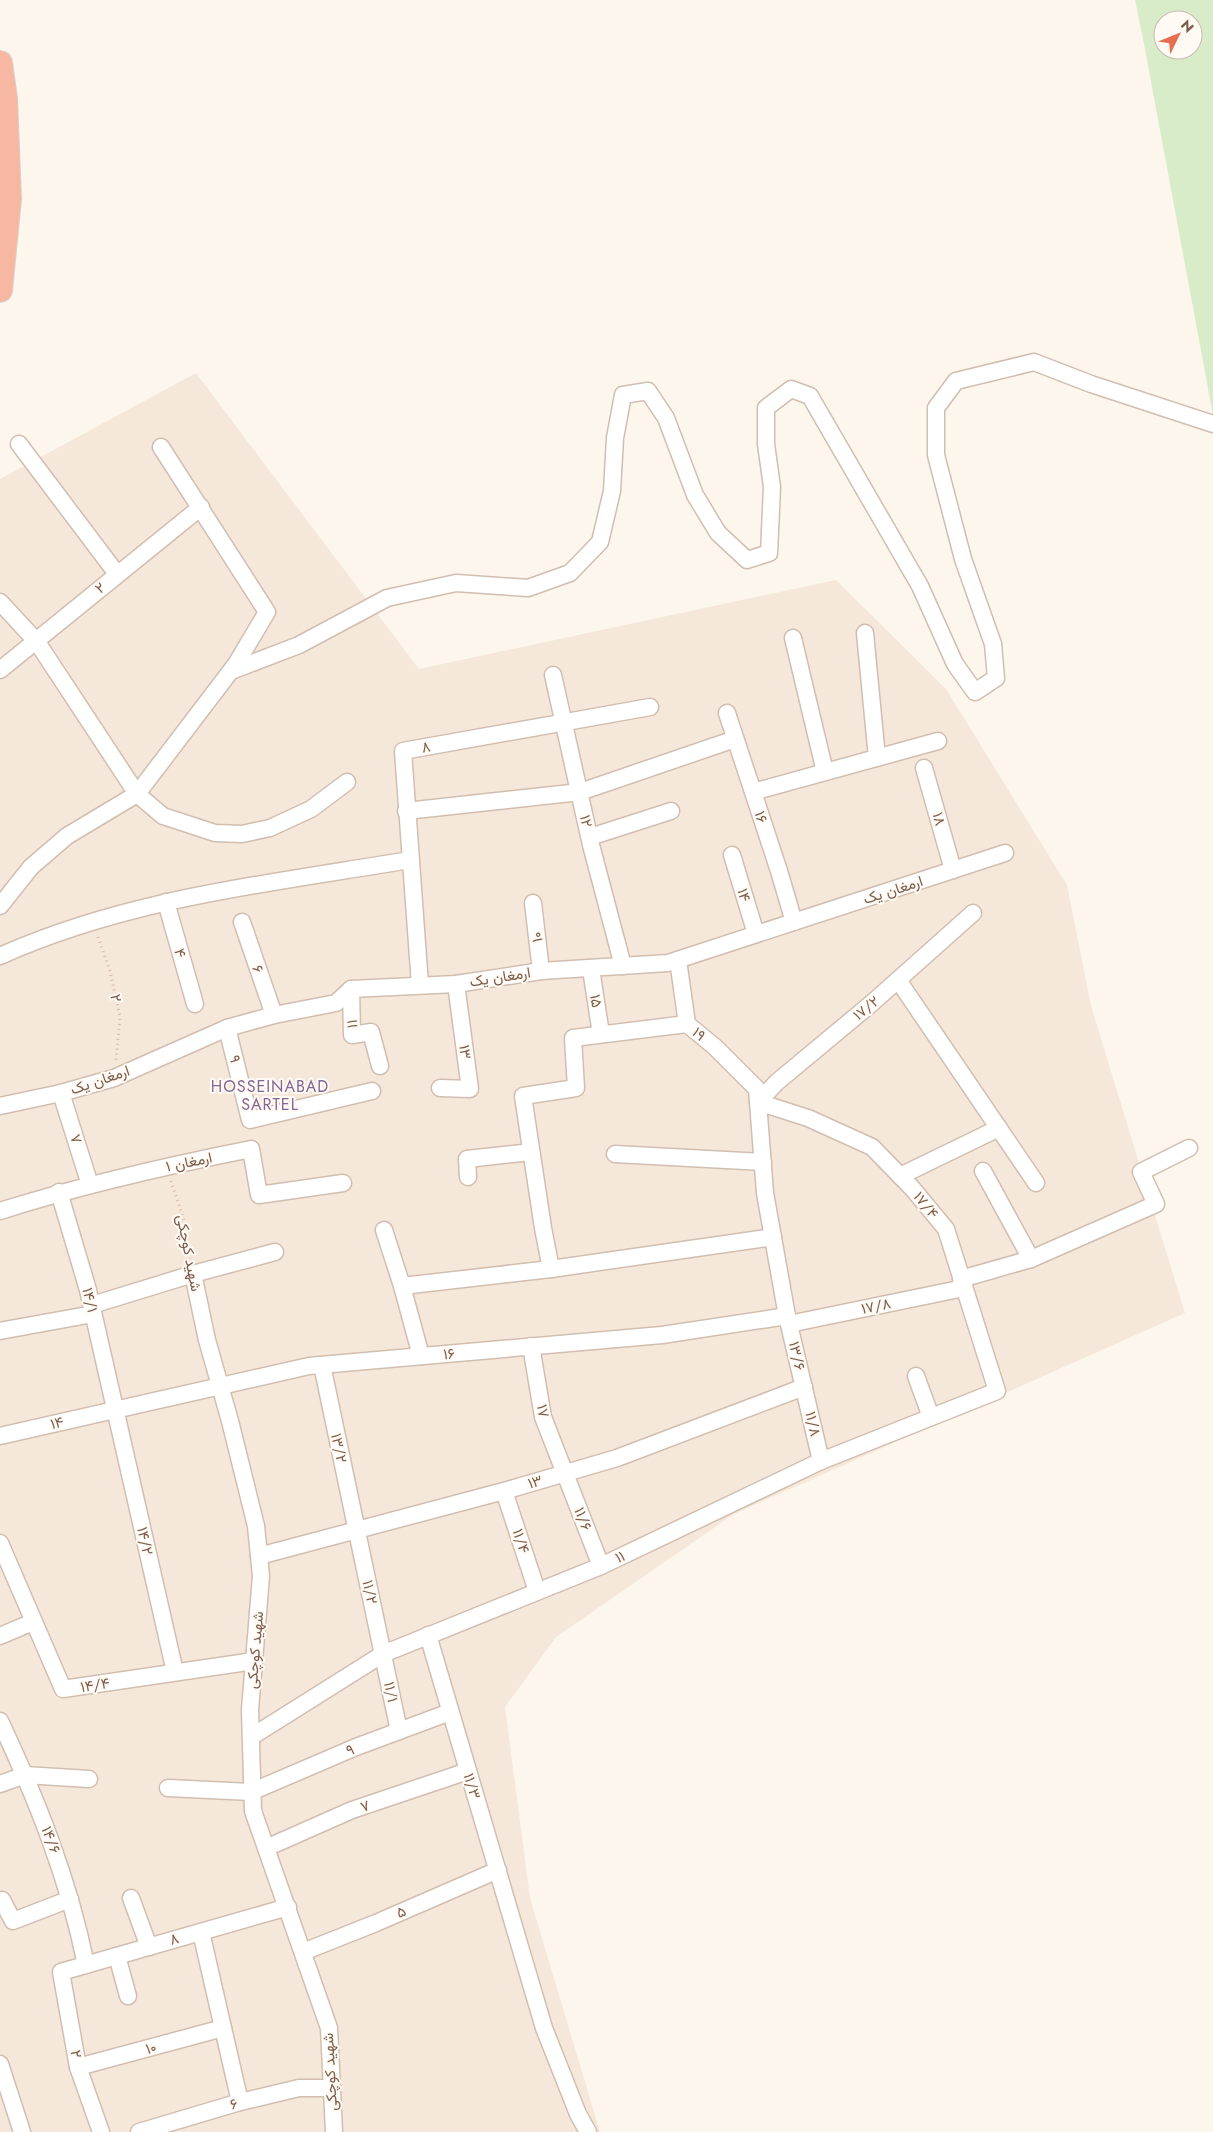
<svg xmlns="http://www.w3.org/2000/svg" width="1213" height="2132" font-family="Jost,Vazirmatn,sans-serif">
<rect width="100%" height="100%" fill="#fdf6ec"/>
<path fill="#f5e8da" d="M196 373 419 669 836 580 946 689 1067 885 1091 1006 1185 1313 734 1514 556 1637 505 1707 530 1898 600 2132H0V479Z"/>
<path fill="#d8ecc9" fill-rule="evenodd" d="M1135 0H1213V415L1144 44ZM1163 20H1193V50H1163Z"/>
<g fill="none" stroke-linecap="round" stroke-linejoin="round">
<defs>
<g id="minor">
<path d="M19 444 117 574"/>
<path d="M0 602 37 642 137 794 236 664 267 612 161 447"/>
<path d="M865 633 877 758"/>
<path d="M793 638 825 772"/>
<path d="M0 670 201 507"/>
<path d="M231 671 299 645 387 598 456 583 528 588 570 573 600 542 612 491 615 438 623 395 648 391 666 418 695 495 718 533 747 560 769 553 772 487 766 444V408L791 389 810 396 920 586 955 664 975 692 996 678 993 644 963 559 936 455V408L956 381 1034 362 1091 384 1213 424"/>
<path d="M553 675 591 845 623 966"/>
<path d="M727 713 779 871 794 922"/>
<path d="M924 768 953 870"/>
<path d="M753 792 938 741"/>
<path d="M406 811 580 792 735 739"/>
<path d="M590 837 671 811"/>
<path d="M732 855 756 934"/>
<path d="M166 902 195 1004"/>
<path d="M533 903 541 971"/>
<path d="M0 906 31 867 67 836 137 794 163 816 215 833 242 834 270 828 311 809 347 782"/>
<path d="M242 922 274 1015"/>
<path d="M0 956C129 898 272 883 410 860"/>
<path d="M678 960 687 1024 715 1047 757 1089 765 1193 787 1316 821 1461"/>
<path d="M591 969 601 1034"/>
<path d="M898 980 1036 1183"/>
<path d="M420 985 403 751 650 707"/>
<path d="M351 989 352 1035 371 1032 380 1066"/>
<path d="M227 1028 250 1120 372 1091"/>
<path d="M440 1088 470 1089 456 984"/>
<path d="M61 1093 90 1185"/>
<path d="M0 1106 61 1093 114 1078 227 1028 274 1015 336 1003 351 989 456 984 541 971 668 963 1005 853"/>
<path d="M615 1154 763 1162"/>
<path d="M983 1171 1031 1259"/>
<path d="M900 1176 999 1128"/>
<path d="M468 1177 467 1159 531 1152"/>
<path d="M59 1192 88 1290 175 1672"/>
<path d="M0 1211C82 1185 166 1166 251 1149L259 1195 343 1183"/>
<path d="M384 1230 402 1286 421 1356"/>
<path d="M551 1269 543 1228 523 1096 576 1088 573 1038 687 1024"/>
<path d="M193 1274 207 1340 230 1421 256 1526 261 1576 250 1710 253 1811 329 2028 334 2132"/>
<path d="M961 1279 1031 1259 1156 1204 1141 1172 1189 1148"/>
<path d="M402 1286 551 1269 773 1237"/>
<path d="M92 1305 193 1274 275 1252"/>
<path d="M789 1324 964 1288"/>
<path d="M0 1331 93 1314"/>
<path d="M531 1346 543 1417 601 1566"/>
<path d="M322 1365 399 1731"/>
<path d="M916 1376 931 1417"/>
<path d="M0 1436 309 1366 662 1335 787 1316"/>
<path d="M504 1491 537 1591"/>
<path d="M0 1543 63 1689 254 1661"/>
<path d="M259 1556 504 1491 617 1458 804 1387"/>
<path d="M428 1635 544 2028 578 2114 588 2132"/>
<path d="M0 1636 33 1622"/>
<path d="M0 1721C37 1800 69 1880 86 1965"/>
<path d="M251 1737 383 1654 601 1566 821 1461 997 1391 946 1229 912 1188 872 1147 808 1118 758 1102 777 1082 872 1003 973 913"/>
<path d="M0 1784 25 1775 89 1779"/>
<path d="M168 1788 251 1792 356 1747 450 1712"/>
<path d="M266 1848 352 1810 468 1771"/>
<path d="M131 1898 149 1947"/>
<path d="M2 1900 13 1921 70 1899"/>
<path d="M201 1932 240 2102"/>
<path d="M303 1952 376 1923 498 1870"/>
<path d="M117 1956 128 1996"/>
<path d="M0 2064 22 2132"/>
<path d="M78 2067 223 2028"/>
<path d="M101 2132 78 2067 61 1972 288 1907"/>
<path d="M139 2132 240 2102 299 2088H331"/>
</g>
<path id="highway" d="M0 63 5 98 9 199 0 290"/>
</defs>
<use href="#minor" stroke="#d1beb0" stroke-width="19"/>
<use href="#highway" stroke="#dad1cd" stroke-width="26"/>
<g stroke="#d9b8a5" stroke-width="3" stroke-dasharray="1 4" stroke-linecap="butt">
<path d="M98 937 110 971 120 1017 116 1060"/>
<path d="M171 1181 184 1220 190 1259"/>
</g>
<use href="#minor" stroke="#fff" stroke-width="16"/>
<use href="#highway" stroke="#f7b7a3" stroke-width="24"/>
</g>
<g text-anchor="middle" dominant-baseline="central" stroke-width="4" stroke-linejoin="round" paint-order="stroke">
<g font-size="15" fill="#7a5c4d" stroke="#fffaf3">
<text transform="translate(100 588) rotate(-40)">۲</text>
<text transform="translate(426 747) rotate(-11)">۸</text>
<text transform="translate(761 817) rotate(72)">۱۶</text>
<text transform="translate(939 819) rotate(74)">۱۸</text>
<text transform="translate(586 821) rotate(77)">۱۲</text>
<text transform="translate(893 890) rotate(-18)">ارمغان یک</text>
<text transform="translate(744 895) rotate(73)">۱۴</text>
<text transform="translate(537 937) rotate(-96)">۱۰</text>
<text transform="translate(180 953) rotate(74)">۴</text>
<text transform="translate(258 969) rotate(71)">۶</text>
<text transform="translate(500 977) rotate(-9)">ارمغان یک</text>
<text transform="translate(116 998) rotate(78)">۲</text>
<text transform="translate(596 1001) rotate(81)">۱۵</text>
<text transform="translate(866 1008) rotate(-40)">۱۷/۲</text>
<text transform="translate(352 1024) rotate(-92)">۱۱</text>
<text transform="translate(699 1034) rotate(40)">۱۹</text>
<text transform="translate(465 1052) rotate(83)">۱۳</text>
<text transform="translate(235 1059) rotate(75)">۹</text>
<text transform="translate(100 1080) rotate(-19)">ارمغان یک</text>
<text transform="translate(76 1139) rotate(72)">۷</text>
<text transform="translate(189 1162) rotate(-12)">ارمغان ۱</text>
<text transform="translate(926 1205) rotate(51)">۱۷/۴</text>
<text transform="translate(189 1253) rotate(79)">شهید کوچکی</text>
<text transform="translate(90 1300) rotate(77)">۱۴/۱</text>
<text transform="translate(876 1306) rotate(-12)">۱۷/۸</text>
<text transform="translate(449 1354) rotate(-5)">۱۶</text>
<text transform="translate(797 1356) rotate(77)">۱۳/۶</text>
<text transform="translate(543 1411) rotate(77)">۱۷</text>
<text transform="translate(57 1423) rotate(-13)">۱۴</text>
<text transform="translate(813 1424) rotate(77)">۱۱/۸</text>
<text transform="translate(339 1448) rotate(78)">۱۳/۲</text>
<text transform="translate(535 1482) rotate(-17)">۱۳</text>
<text transform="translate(583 1519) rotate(69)">۱۱/۶</text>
<text transform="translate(145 1541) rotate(77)">۱۴/۲</text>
<text transform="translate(521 1541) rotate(72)">۱۱/۴</text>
<text transform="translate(620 1557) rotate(-25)">۱۱</text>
<text transform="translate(370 1592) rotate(78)">۱۱/۲</text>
<text transform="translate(255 1650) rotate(-85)">شهید کوچکی</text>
<text transform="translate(95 1685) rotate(-9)">۱۴/۴</text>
<text transform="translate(391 1692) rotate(79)">۱۱/۱</text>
<text transform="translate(350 1750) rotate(-23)">۹</text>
<text transform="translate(472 1786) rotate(73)">۱۱/۳</text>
<text transform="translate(365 1806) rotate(-19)">۷</text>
<text transform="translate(51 1840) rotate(69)">۱۴/۶</text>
<text transform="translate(401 1912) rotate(-23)">۵</text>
<text transform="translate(174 1939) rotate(-16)">۸</text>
<text transform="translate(151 2048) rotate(-15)">۱۰</text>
<text transform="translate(76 2054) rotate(80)">۲</text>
<text transform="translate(330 2072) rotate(-93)">شهید کوچکی</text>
<text transform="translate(234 2104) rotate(-16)">۶</text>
</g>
<g font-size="16" letter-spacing="1" fill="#846695" stroke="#fffaf3">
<text x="270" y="1086">HOSSEINABAD<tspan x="270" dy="18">SARTEL</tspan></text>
</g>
</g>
<g transform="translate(1178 35) rotate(47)"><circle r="24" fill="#fffaf3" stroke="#cabbb1"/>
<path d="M0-4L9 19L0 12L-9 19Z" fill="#e76f51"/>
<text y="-8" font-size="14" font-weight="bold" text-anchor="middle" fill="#7a5c4d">N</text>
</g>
</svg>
